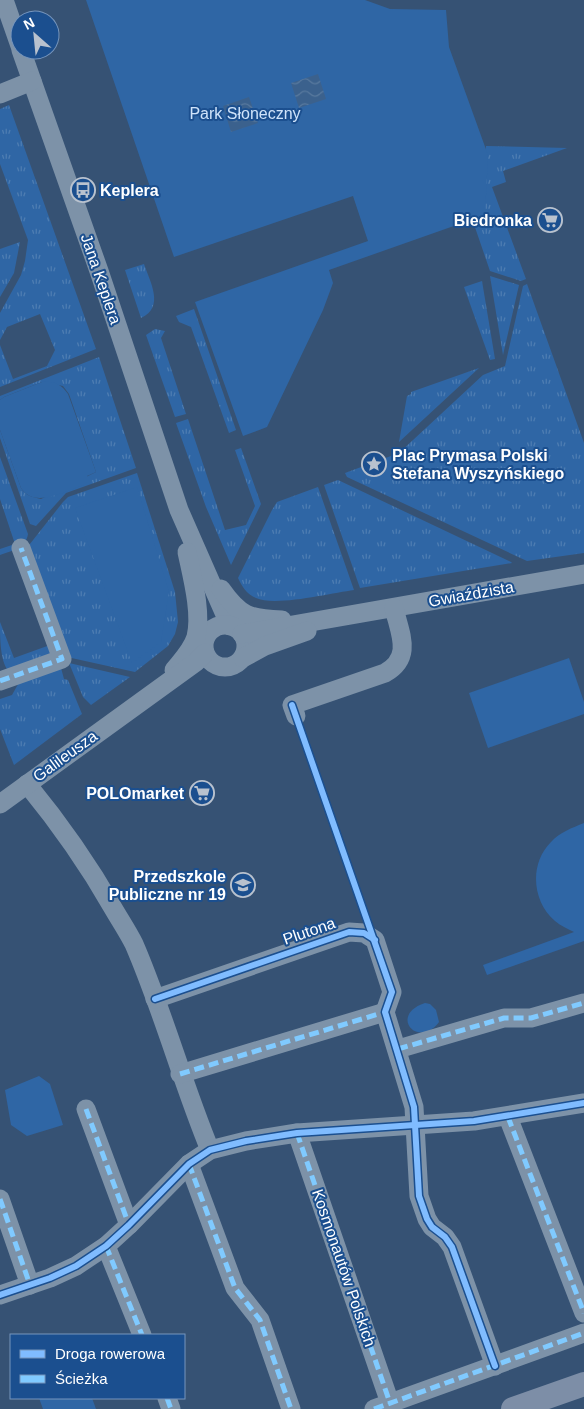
<svg xmlns="http://www.w3.org/2000/svg" width="584" height="1409" font-family="Helvetica,sans-serif">
<defs>
<pattern id="grass-tufts" width="24" height="20" patternUnits="userSpaceOnUse" patternTransform="scale(1.25)"><rect width="24" height="20" fill="#2f66a5"/><path d="M3 7l-1-3M5 7V3M7 7l1-3M15 17l-1-3M17 17v-4M19 17l1-3" fill="none" stroke="#4e7db2"/></pattern>
<pattern id="water-waves" width="16" height="10" patternUnits="userSpaceOnUse" patternTransform="scale(1.25)"><rect width="16" height="10" fill="#3b618d"/><path d="M0 5q4-4 8 0t8 0" fill="none" stroke="#58799e"/></pattern>
</defs>
<rect width="100%" height="100%" fill="#365274"/>
<g fill="url(#grass-tufts)">
<path d="M9 105 96 349 0 387V345L13 379 47 366 55 350 40 314 7 327 0 340V313L21 275 25 261 28 240 0 164V109Z"/>
<path d="M486 146 567 148 503 171 506 182 492 187 526 279 521 281 490 271 467 204 483 175Z"/>
<path d="M20 242 14 273 0 297V249Z"/>
<path d="M144 264C150 282 165 307 141 318L125 270Z"/>
<path d="M490 276 519 285 503 355Z"/>
<path d="M482 281 495 359 490 360 464 287Z"/>
<path d="M527 284 584 443V553L527 561 347 477 345 473 399 453 483 375 505 366 523 286Z"/>
<path d="M194 309 236 430 229 433 191 327 179 322 176 316Z"/>
<path d="M155 329 165 331 161 338 186 414 175 417 146 335Z"/>
<path d="M99 357 136 468 66 493 36 526 30 524 0 438V430L21 488C26 496 32 497 41 499L96 472 69 394 63 386 42 382 4 397 0 400V396Z"/>
<path d="M479 368 399 442 407 396 411 394V392Z"/>
<path d="M188 419 225 530 246 525 255 506 235 450 241 448 261 504 231 565 206 507 176 423Z"/>
<path d="M0 457 28 534C26 548 11 551 0 555V549L15 544 0 499Z"/>
<path d="M137 473 175 592 178 622 175 634 168 646 135 672 67 657 26 549 63 502 68 497Z"/>
<path d="M338 480 511 562 512 563 360 588 324 485Z"/>
<path d="M318 487 354 590C331 593 275 607 256 598 246 594 242 586 238 578L272 510 277 502Z"/>
<path d="M0 622 14 658 50 645 51 654 8 670C0 661 0 636 0 622Z"/>
<path d="M69 663 130 677 91 705 83 697Z"/>
<path d="M61 668 64 679 68 680 82 714 14 765 0 729V699L12 695 21 679Z"/>
</g>
<g fill="#2f66a5">
<path d="M86 0H365L390 9 446 10 449 47 488 155 485 215 329 270 333 283 323 310 267 427 243 436 195 302 368 241 353 196 174 257Z"/>
<path d="M42 382C54 381 61 384 68 394L96 472 87 476V482L84 485C65 491 34 509 21 488L0 430V400L4 397Z"/>
<path d="M137 487 169 592 161 642 132 663 75 508Z"/>
<path d="M569 658 584 702V714L488 748 469 693Z"/>
<path d="M584 823V941L487 975 483 965 574 932C568 929 561 926 555 921 532 901 529 864 551 842 560 832 572 828 584 823Z"/>
<path d="M425 1003 430 1004 436 1010 439 1022C418 1050 388 1015 425 1003Z"/>
<path d="M39 1076 50 1084 63 1125 27 1136 11 1125 5 1090Z"/>
<path d="M39 1398H92L96 1409H43Z"/>
</g>
<g fill="url(#water-waves)">
<path d="M318 74 326 99 299 108 291 83Z"/>
<path d="M249 97 258 123 231 132 223 106Z"/>
</g>
<g fill="none" stroke-linecap="round" stroke-linejoin="round">
<g stroke="#7d92a8" stroke-width="19">
<path d="M4 0 20 46"/>
<path d="M21 50 99 271 179 510 230 626"/>
<path d="M0 94 32 81"/>
<path d="M221 589C240 616 249 619 282 620"/>
<circle cx="225" cy="646" r="21"/>
<path d="M242 634 584 574"/>
<path d="M243 658 265 646 307 631"/>
<path d="M174 670C182 660 192 650 196 637 202 613 192 576 187 552"/>
<path d="M0 681 62 659 21 548"/>
<path d="M296 716 292 705 385 673C413 657 400 634 394 608"/>
<path d="M27 784C59 823 88 864 113 908 120 920 128 932 134 944 163 1011 182 1082 210 1150"/>
<path d="M0 804 196 662 205 653"/>
<path d="M155 999 349 932 364 933 375 940 392 992 385 1012 414 1107 419 1196 427 1219 432 1227 445 1237 452 1247 495 1366"/>
<path d="M398 1049 504 1018H531L584 1003"/>
<path d="M180 1074 385 1012"/>
<path d="M86 1109 129 1225"/>
<path d="M508 1117 584 1313"/>
<path d="M297 1133 390 1403"/>
<path d="M189 1164 235 1288 260 1320 291 1409"/>
<path d="M0 1199 30 1285"/>
<path d="M106 1246 142 1335"/>
<path d="M0 1295 50 1278 76 1266 106 1246 129 1225 189 1164 210 1150 246 1141 297 1133 474 1121 584 1103"/>
<path d="M167 1398 171 1409"/>
<path d="M374 1409 584 1333"/>
</g>
<path stroke="#7d8ea7" stroke-width="24" d="M513 1409 584 1384"/>
<g stroke="#80caff" stroke-width="5" stroke-dasharray="10 5" stroke-linecap="butt">
<path d="M0 681 62 659 21 548"/>
<path d="M398 1049 504 1018H531L584 1003"/>
<path d="M180 1074 385 1012"/>
<path d="M86 1109 129 1225"/>
<path d="M508 1117 584 1313"/>
<path d="M297 1133 390 1403"/>
<path d="M189 1164 235 1288 260 1320 291 1409"/>
<path d="M0 1199 30 1285"/>
<path d="M106 1246 142 1335"/>
<path d="M167 1398 171 1409"/>
<path d="M374 1409 584 1333"/>
</g>
<defs>
<g id="cycleway">
<path d="M292 705 392 992 385 1012 414 1107 419 1196 427 1219 432 1227 445 1237 452 1247 495 1366"/>
<path d="M155 999 349 932 364 933 375 940"/>
<path d="M0 1295 50 1278 76 1266 106 1246 129 1225 189 1164 210 1150 246 1141 297 1133 474 1121 584 1103"/>
</g>
</defs>
<use href="#cycleway" stroke="#1b4f8f" stroke-width="9"/>
<use href="#cycleway" stroke="#80bcff" stroke-width="6"/>
</g>
<defs>
<symbol id="bus-ring" viewBox="-11 -11 22 22"><circle r="9.5" fill="#1b4f8f" stroke="#b9c2ce" stroke-width="1.5"/><path d="M-5-6H5V4H4V6H2V4H-2V6H-4V4H-5ZM-3.5-4V0h7V-4ZM-3.5 1.2v1.5H-2V1.2ZM2 1.2v1.5H3.5V1.2Z" fill="#b9c2ce"/></symbol>
<symbol id="supermarket-ring" viewBox="-11 -11 22 22"><circle r="9.5" fill="#1b4f8f" stroke="#b9c2ce" stroke-width="1.5"/><path d="M-6-5.5h2.5l.6 2H6L4.5 2H-2.5L-4.4-4H-6ZM-1.5 3.2a1.3 1.3 0 1 0 .1 0ZM3 3.2a1.3 1.3 0 1 0 .1 0Z" fill="#b9c2ce"/></symbol>
<symbol id="sight-ring" viewBox="-11 -11 22 22"><circle r="9.5" fill="#1b4f8f" stroke="#b9c2ce" stroke-width="1.5"/><path d="M0-6L1.8-2.2L6-1.7L2.9 1.2L3.7 5.4L0 3.3L-3.7 5.4L-2.9 1.2L-6-1.7L-1.8-2.2Z" fill="#b9c2ce"/></symbol>
<symbol id="school-ring" viewBox="-11 -11 22 22"><circle r="9.5" fill="#1b4f8f" stroke="#b9c2ce" stroke-width="1.5"/><path d="M0-5L7-2L0 1L-7-2ZM-4 1L0 2.5L4 1V4Q0 6-4 4Z" fill="#b9c2ce"/></symbol>
</defs>
<g fill-rule="evenodd">
<use href="#bus-ring" x="69" y="176" width="28" height="28"/>
<use href="#supermarket-ring" x="536" y="206" width="28" height="28"/>
<use href="#sight-ring" x="360" y="450" width="28" height="28"/>
<use href="#supermarket-ring" x="188" y="779" width="28" height="28"/>
<use href="#school-ring" x="229" y="871" width="28" height="28"/>
</g>
<g text-anchor="middle" dominant-baseline="central" stroke-width="4" stroke-linejoin="round" paint-order="stroke">
<g font-size="16" fill="#cfe3fa" stroke="#1b4f8f">
<text x="245" y="113">Park Słoneczny</text>
</g>
<g font-size="16" font-weight="bold" fill="#fff" stroke="#1b4f8f" text-anchor="end">
<text x="100" y="190" text-anchor="start">Keplera</text>
<text x="532" y="220">Biedronka</text>
<text x="392" y="455" text-anchor="start">Plac Prymasa Polski<tspan x="392" dy="18">Stefana Wyszyńskiego</tspan></text>
<text x="184" y="793">POLOmarket</text>
<text x="226" y="876">Przedszkole<tspan x="226" dy="18">Publiczne nr 19</tspan></text>
</g>
<g font-size="16" fill="#fff" stroke="#1b4f8f">
<text transform="translate(101 279) rotate(71)">Jana Keplera</text>
<text transform="translate(471 594) rotate(-10)">Gwiaździsta</text>
<text transform="translate(65 756) rotate(-36)">Galileusza</text>
<text transform="translate(309 931) rotate(-19)">Plutona</text>
<text transform="translate(344 1268) rotate(71)">Kosmonautów Polskich</text>
</g>
</g>
<rect x="10" y="1334" width="175" height="65" fill="#1b4f8f" stroke="#7695bc"/>
<rect x="20" y="1350" width="25" height="8" fill="#80bcff" stroke="#7695bc"/>
<text x="55" y="1359" font-size="15" fill="#ffffff">Droga rowerowa</text>
<rect x="20" y="1375" width="25" height="8" fill="#80caff" stroke="#7695bc"/>
<text x="55" y="1384" font-size="15" fill="#ffffff">Ścieżka</text>
<g transform="translate(35 35) rotate(333)"><circle r="24" fill="#1b4f8f" stroke="#7695bc"/>
<path d="M0-4L9 19L0 12L-9 19Z" fill="#b9c2ce"/>
<text y="-8" font-size="14" font-weight="bold" text-anchor="middle" fill="#ffffff">N</text>
</g>
</svg>
